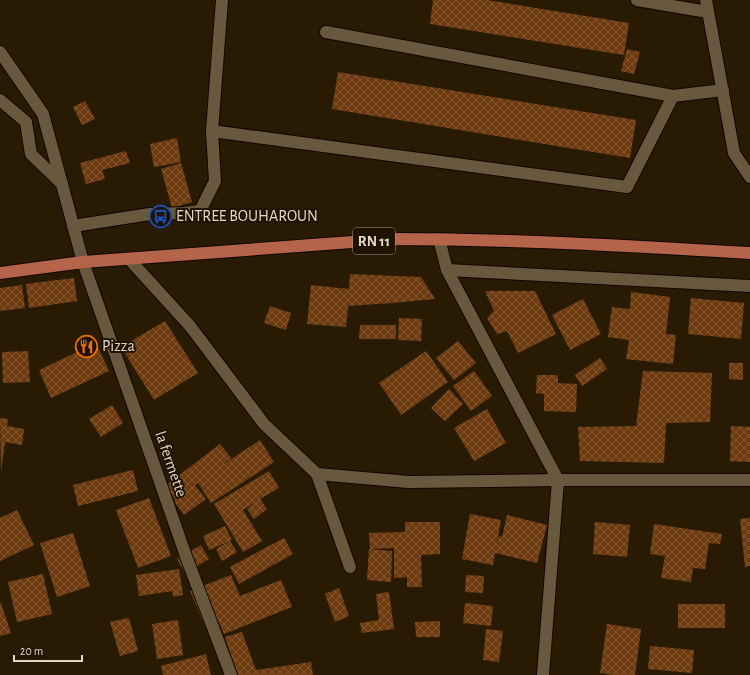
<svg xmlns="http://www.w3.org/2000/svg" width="750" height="675" font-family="'Alegreya Sans',sans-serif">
<defs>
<pattern id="building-cross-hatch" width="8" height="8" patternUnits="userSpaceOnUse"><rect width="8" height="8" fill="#6e3b11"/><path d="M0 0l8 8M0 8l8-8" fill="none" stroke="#825732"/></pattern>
</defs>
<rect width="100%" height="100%" fill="#291b03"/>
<g fill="url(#building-cross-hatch)">
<path d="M433 0H486L629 23 624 55 430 24Z"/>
<path d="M627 49 640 52 634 74 621 71Z"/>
<path d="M338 72 636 120 630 158 332 109Z"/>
<path d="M85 101 95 119 82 125 73 107Z"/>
<path d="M177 138 181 162 154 167 150 144Z"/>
<path d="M126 151 130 163 102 170 105 179 86 184 80 163Z"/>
<path d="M181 163 192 202 172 208 161 169Z"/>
<path d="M350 274 421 277 435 299 392 303 348 306 346 327 307 324 311 285 349 289Z"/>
<path d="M74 278 77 301 29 308 26 284Z"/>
<path d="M22 285 25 308 0 311V288Z"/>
<path d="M485 291H535L556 334 518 353 507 331 497 334 487 318 494 311Z"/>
<path d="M631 292 670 297 666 334 676 335 673 364 626 359 629 340 608 337 612 307 630 309Z"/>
<path d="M691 298 744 303 741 339 688 334Z"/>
<path d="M583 299 601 334 570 350 552 315Z"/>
<path d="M270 306 291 313 286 330 264 323Z"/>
<path d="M399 318 422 319 421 341 398 340Z"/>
<path d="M165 321 198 373 154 400 121 347Z"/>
<path d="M360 325H396V339H359Z"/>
<path d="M458 341 476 363 454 380 436 358Z"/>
<path d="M96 343 109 371 51 398 39 370Z"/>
<path d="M28 351 30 382 3 383 2 352Z"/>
<path d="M426 351 448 382 401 415 379 383Z"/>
<path d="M600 358 607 369 582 386 575 375Z"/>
<path d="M729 363H743V380L729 379Z"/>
<path d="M474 371 492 396 471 411 453 386Z"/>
<path d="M643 371 712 373 710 422 666 423 664 463 580 461 578 427 636 426Z"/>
<path d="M537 375H558V383L577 384 576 412 544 411V394L536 393Z"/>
<path d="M449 389 463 404 445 421 431 408Z"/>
<path d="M112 405 123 423 101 437 89 419Z"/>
<path d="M487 409 506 443 474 461 454 428Z"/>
<path d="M0 418 8 419 7 426 24 429 22 445 5 442 1 472Z"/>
<path d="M731 426 750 427V462L730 461Z"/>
<path d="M260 440 274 462 211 503 198 483 195 485 206 499 184 515 174 501 175 499 165 486 220 444 231 458 219 467Z"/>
<path d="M133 470 138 491 78 506 73 485Z"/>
<path d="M269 471 279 488 260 499 267 509 254 519 247 509 256 502 243 510 262 541 243 552 214 504Z"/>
<path d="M149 498 171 556 138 568 116 510Z"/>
<path d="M17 510 34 545 0 561V518Z"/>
<path d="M470 514 501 520 496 548 499 536 502 537 507 515 547 525 537 563 495 553 493 565 462 559Z"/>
<path d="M750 518V566L745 567 740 519Z"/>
<path d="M405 522H440V554L421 555 422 587H407V577L394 578V548L370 549 369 533 405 532Z"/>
<path d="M595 522 630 525 627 557 593 554Z"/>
<path d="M654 524 722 534 720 544 709 543 705 569 693 568 691 582 661 578 665 556 650 554Z"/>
<path d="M225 526 232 540 209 550 203 536Z"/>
<path d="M73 533 90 586 57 597 40 543Z"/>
<path d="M284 538 293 554 239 584 230 567Z"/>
<path d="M230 541 237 552 222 561 216 549Z"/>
<path d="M201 545 209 559 185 573 177 559Z"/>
<path d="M369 549 392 551 391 582 367 580Z"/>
<path d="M179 569 183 595 173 597 172 591 139 596 136 575Z"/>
<path d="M43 574 52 614 17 622 8 582Z"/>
<path d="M231 575 240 596 281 580 292 607 224 634 218 621 205 626 190 591Z"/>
<path d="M466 575 484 576 483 593 465 592Z"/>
<path d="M339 588 349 616 335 622 325 594Z"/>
<path d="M389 592 394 629 362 633 360 623 379 620 376 594Z"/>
<path d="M0 601 11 633 0 636Z"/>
<path d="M465 603 493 606 491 626 463 623Z"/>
<rect x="678" y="604" width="47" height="24"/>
<path d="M129 618 138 651 120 656 110 622Z"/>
<path d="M178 620 183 655 157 659 152 624Z"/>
<path d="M440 621V637H416L415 622Z"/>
<path d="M607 624 641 629 635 675H613L600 673Z"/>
<path d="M486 629 503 631 499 662 483 660Z"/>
<path d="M242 632 256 670 311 662 313 675H237L225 637Z"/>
<path d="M650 646 694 650 692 673 648 669Z"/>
<path d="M206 654 211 675H163L161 666Z"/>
</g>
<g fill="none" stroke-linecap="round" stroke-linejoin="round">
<defs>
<g id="street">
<path d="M637 0 708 12"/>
<path d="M706 0 734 153 750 177"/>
<path d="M326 32 673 96 723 90"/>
<path d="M0 52 43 114 83 262 187 559 231 675"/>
<path d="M0 100 26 122 31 154 62 184"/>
<path d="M212 131 222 0"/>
<path d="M73 226 150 214 184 213 200 211 215 181 212 131 627 187 673 96"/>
<path d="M439 239 447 270 558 480 543 675"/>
<path d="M129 259 190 326 264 424 317 474 350 567"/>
<path d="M447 270 750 286"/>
<path d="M317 474 409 482 558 480H750"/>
</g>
<path id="primary" d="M0 273 83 262 393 239C512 239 631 246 750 253"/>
</defs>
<use href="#street" stroke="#110600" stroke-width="14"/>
<use href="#primary" stroke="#110600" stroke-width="14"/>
<use href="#street" stroke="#67583e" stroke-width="12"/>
<use href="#primary" stroke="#b66449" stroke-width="12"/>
</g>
<defs>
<symbol id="bus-ring" viewBox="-11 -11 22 22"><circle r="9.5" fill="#1f1200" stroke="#1a4fb4" stroke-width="1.5"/><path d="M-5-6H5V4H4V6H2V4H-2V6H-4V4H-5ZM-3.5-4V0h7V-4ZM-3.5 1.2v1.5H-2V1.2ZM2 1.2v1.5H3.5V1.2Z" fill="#1a4fb4"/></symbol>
<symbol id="restaurant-ring" viewBox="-11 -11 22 22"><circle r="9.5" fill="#1f1200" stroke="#e8710a" stroke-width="1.5"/><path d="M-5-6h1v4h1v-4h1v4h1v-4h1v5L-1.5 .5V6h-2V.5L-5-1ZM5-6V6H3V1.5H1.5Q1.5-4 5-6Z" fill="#e8710a"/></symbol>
</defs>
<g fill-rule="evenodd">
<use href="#bus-ring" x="148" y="204" width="25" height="25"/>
<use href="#restaurant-ring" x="74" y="334" width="25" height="25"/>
</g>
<g text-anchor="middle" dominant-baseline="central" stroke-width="4" stroke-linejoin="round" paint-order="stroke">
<rect fill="#1f1200" stroke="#a79d8d" stroke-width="1" x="353" y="228" width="42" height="26" rx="3"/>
<g font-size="15" font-weight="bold" fill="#e1d8c9">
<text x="374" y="241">RN 11</text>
</g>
<g font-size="16" fill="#e1d8c9" stroke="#1f1200" text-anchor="start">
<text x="176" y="216">ENTREE BOUHAROUN</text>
<text x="102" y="346">Pizza</text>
</g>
<g font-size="16" fill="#e1d8c9" stroke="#1f1200">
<text transform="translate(171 464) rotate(71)">la fermette</text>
</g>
</g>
<path d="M14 655v6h68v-6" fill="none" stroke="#e1d8c9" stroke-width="2"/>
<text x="20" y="655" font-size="12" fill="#e1d8c9" stroke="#1f1200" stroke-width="3" paint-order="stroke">20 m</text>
</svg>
